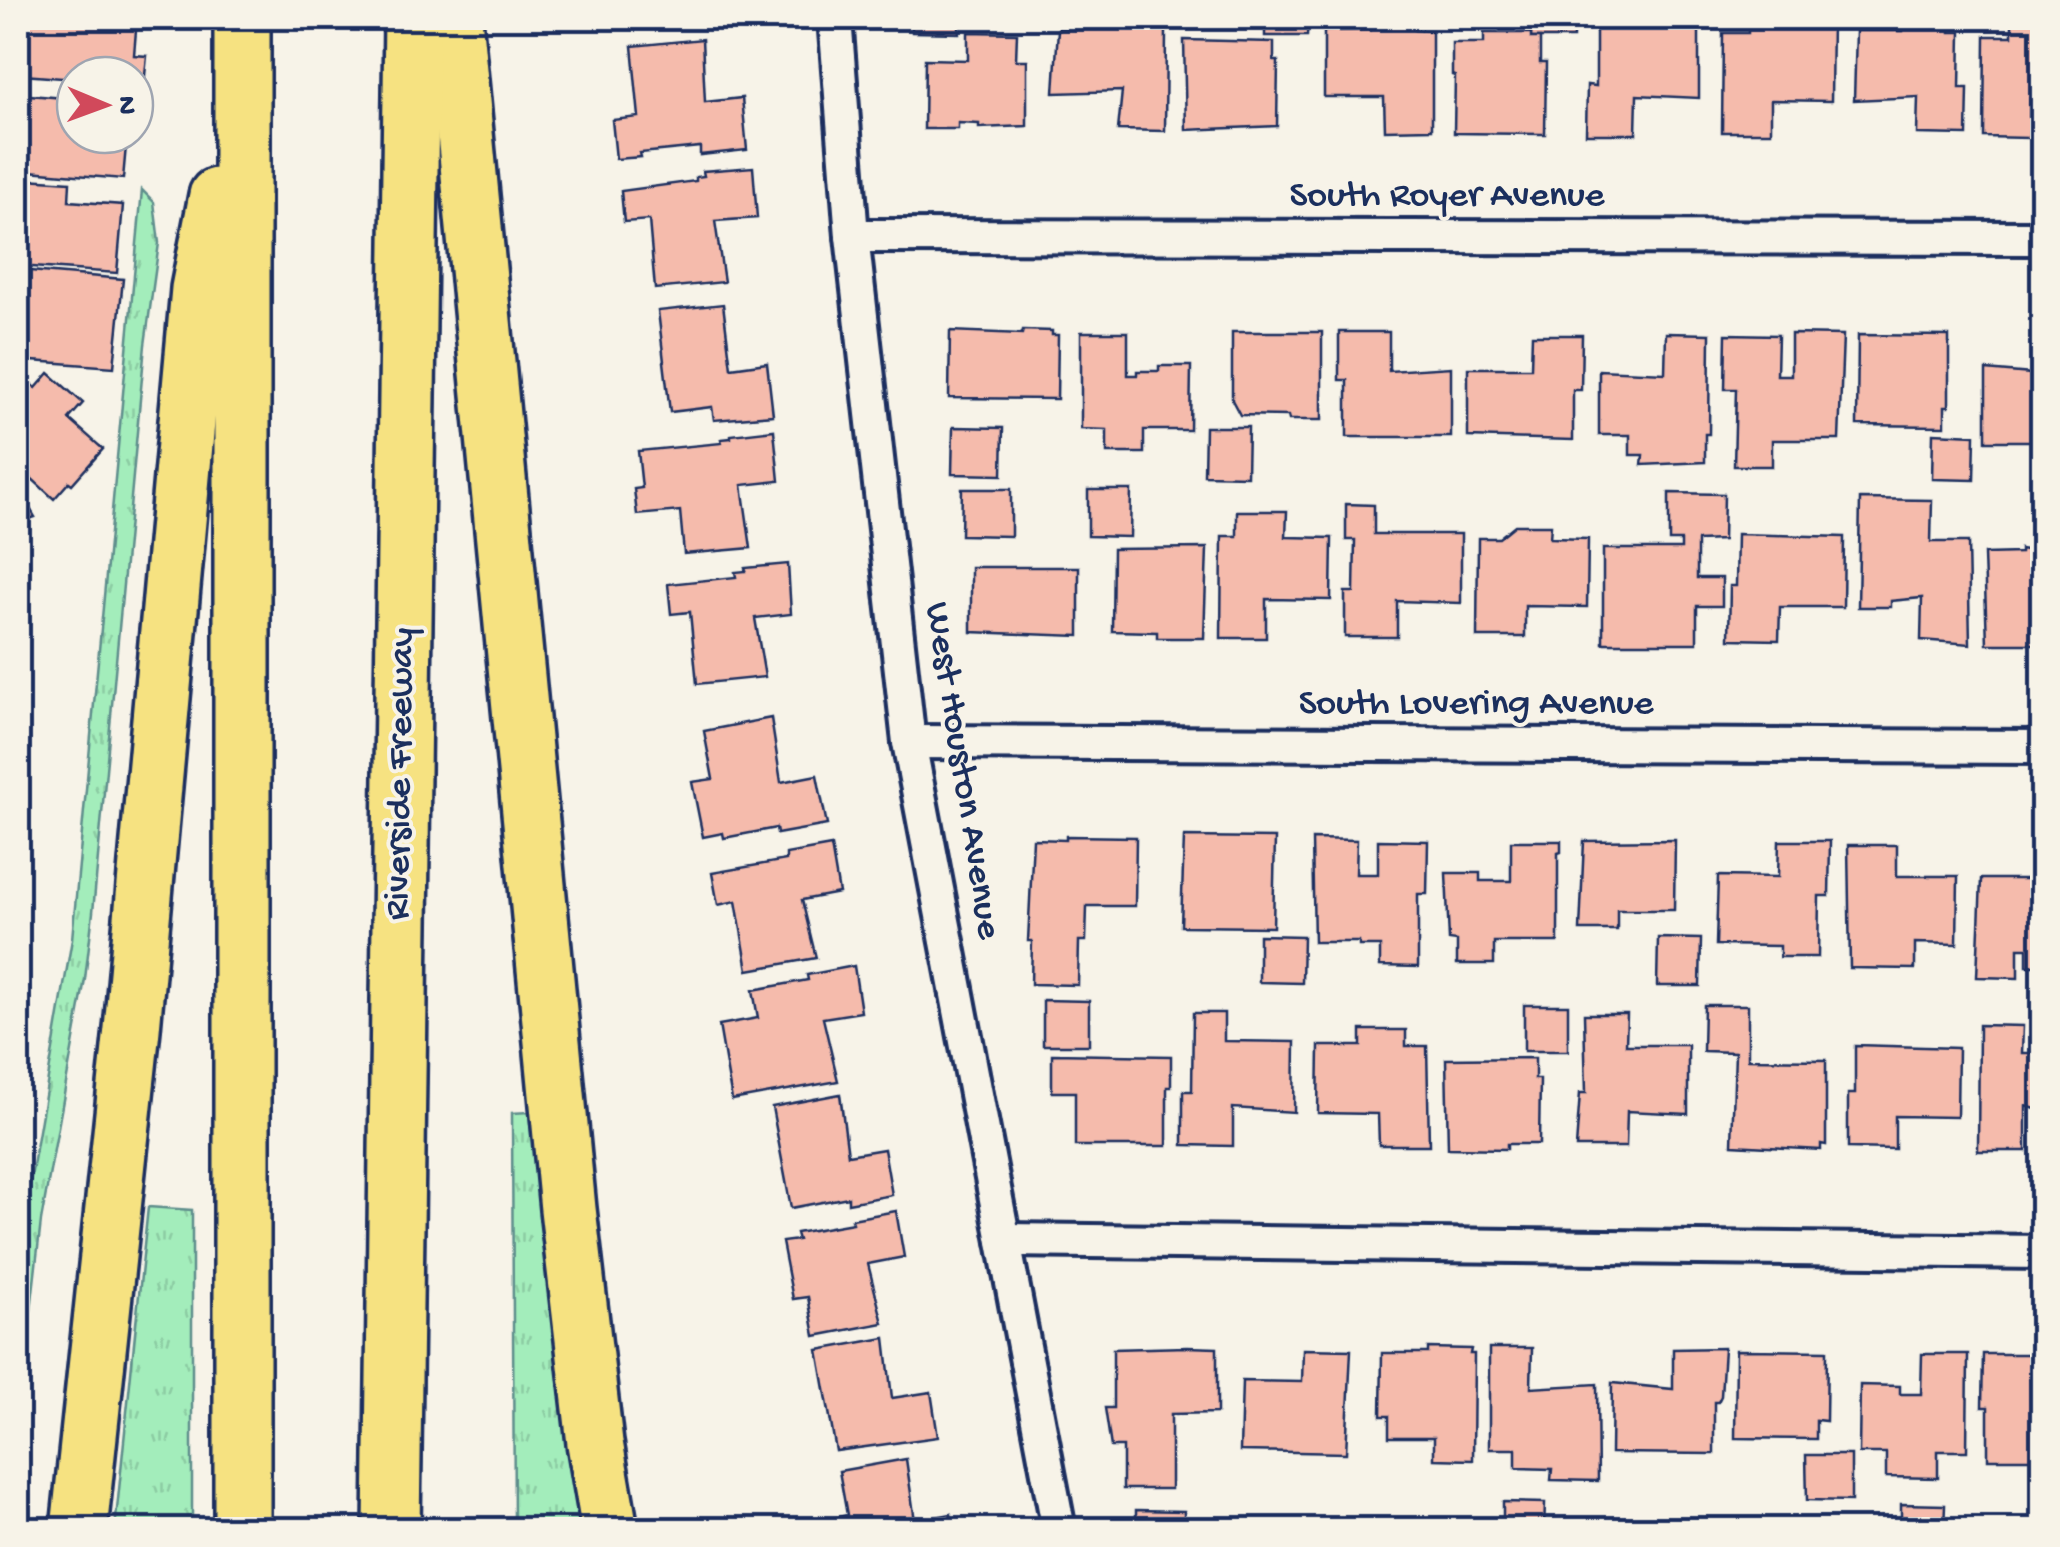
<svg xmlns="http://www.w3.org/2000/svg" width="2060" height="1547" font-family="'Gochi Hand',sans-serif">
<defs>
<pattern id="grass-tufts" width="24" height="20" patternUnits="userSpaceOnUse" patternTransform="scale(2.5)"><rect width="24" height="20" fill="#a3edbb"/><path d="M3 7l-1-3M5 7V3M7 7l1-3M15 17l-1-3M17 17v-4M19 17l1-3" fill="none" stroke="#8ccca3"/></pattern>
</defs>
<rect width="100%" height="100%" fill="#f7f3e8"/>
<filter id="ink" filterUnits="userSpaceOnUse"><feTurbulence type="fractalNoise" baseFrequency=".01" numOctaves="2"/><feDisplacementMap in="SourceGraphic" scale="20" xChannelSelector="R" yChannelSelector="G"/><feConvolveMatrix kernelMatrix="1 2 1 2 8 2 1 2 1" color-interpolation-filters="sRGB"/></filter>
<g filter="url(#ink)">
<g fill="url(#grass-tufts)" stroke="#5f8e8c" stroke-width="2.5">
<path d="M142 190 154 202 159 243 145 345 93 912 85 979 41 1221 18 1426V1253L72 939Z"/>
<path d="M529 1112 548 1289 582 1529H514L512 1113Z"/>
<path d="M148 1207 192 1210V1529H115Z"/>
</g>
<g fill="#f5bbac" stroke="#1b2f5e" stroke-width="2.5">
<path d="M24 18H137L134 55 147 56 144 85 135 84V75H75V79L23 75Z"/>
<path d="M611 18H662L612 23Z"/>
<path d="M912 18H959V33L912 32Z"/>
<path d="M1101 18H1139L1143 30H1166L1165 131 1118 130 1122 91 1054 93 1058 29H1097Z"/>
<path d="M1265 18H1308L1307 36H1265Z"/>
<path d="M1369 18H1416L1415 30 1432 31V129L1385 130 1384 97H1324V31L1370 30Z"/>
<rect x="1531" y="18" width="42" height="20"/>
<path d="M1596 18H1654L1653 29H1699V98L1637 95 1636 134H1586L1587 85 1596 86Z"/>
<path d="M1748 18H1832L1831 101 1771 100V132H1722L1723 33H1748Z"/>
<path d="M1904 18H1950V32H1961L1960 88H1968L1967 135 1917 134 1918 97 1854 100 1856 31H1903Z"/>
<path d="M2012 18H2042V99L2030 98 2029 138 1984 137 1985 36H2012Z"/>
<path d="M968 32 1017 33 1016 60H1027V126L979 128V124L958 123V129H924L925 59 968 60Z"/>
<path d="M1484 33H1531V38H1540V63H1546L1545 134 1454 133 1455 76 1452 75V43H1484Z"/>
<path d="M702 39 705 102 742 98 747 150 700 155V147L640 153 641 157 616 159 612 120 639 117 632 46Z"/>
<path d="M1184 40 1274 42V61H1278L1277 126 1186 130Z"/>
<path d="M18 94 75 99V135H127L123 179 18 170Z"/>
<path d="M753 167 757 218 715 221 724 282 655 289 649 220 624 222 621 191 696 181V177L704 176 703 171Z"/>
<path d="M26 179 70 182 69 201 123 205 117 273 18 266V196H25Z"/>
<path d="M18 270 123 279 114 367 18 360Z"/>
<path d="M723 304 731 368 767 363 773 415 714 420 712 407 670 412 658 311Z"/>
<path d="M1023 330 1052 331V335H1058L1057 399 949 398 950 331 1022 334Z"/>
<path d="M1081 332H1128V375H1137V371H1159V366H1191L1190 430H1144V453H1107V430L1081 429Z"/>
<path d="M1232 332H1322V420H1289L1288 416 1240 415 1232 400Z"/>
<path d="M1339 332H1389V371L1451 367V437H1347V380H1339Z"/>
<path d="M1666 333 1710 334 1709 434H1705V462L1642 465 1643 455H1630V435H1599V370L1665 373Z"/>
<path d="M1726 334 1778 335 1777 375H1791V334L1843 335 1839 440H1772V466H1734L1736 389H1725Z"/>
<path d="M1532 335H1582L1581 390H1573V440L1468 437V368H1531Z"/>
<path d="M1858 335 1949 336V406H1945V426L1857 425Z"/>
<path d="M1986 370 2042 375V441H1986Z"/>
<path d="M49 373 83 403 69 419 103 449 72 484 69 482 54 499 18 466V377L20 374 36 388Z"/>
<path d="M953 427 1003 428 1002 475 952 474Z"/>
<path d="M1205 427H1248L1247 476 1204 475Z"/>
<path d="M774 430 779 481 742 485 751 548 684 554 680 511 637 515 634 489 642 488 638 451 722 443 721 439 731 438V435Z"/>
<path d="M1933 433 1975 435 1974 480 1932 479Z"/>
<path d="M18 488 35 517 18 523Z"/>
<path d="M962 489H1011V536L961 535Z"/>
<path d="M1088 490H1131L1130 537 1088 536Z"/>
<path d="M1669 493 1724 494 1723 540 1697 541V578H1722V606H1697V643H1603V549H1681V541H1669Z"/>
<path d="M1860 499 1932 500 1931 542H1968L1970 644 1921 640 1922 598 1891 601V607H1858Z"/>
<path d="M1346 504 1374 505V534H1461V603L1397 601V637H1345V592H1354L1355 540H1346Z"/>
<path d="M1237 511H1287L1286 537 1332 538 1331 600 1266 599V638H1221L1222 536H1237Z"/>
<path d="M1515 525H1551L1550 538 1588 539 1587 607 1525 606V637H1477L1478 538H1499Z"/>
<path d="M18 534 27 559 18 563Z"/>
<path d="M1737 534 1844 537 1843 607H1780L1779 640 1729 639 1730 586H1736Z"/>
<path d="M1207 548 1204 638H1157V632L1112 631 1113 549Z"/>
<path d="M2020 549 2042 553V644H1987L1984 554 2020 553Z"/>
<path d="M788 564 791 614 755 618 765 677 697 684 690 612 671 614 668 584 736 577 735 572 746 571 745 568Z"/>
<path d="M971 567H1079V636L971 632Z"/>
<path d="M771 718 781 782 817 775 827 825 777 834 776 828 724 838 723 833 703 837 692 782 713 779 704 731Z"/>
<path d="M1066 836 1136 837 1135 906H1087L1086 941H1079L1078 985 1031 984 1032 941H1028L1033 839 1066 840Z"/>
<path d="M1184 837 1275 838 1273 927 1181 926Z"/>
<path d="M1312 839 1357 840 1356 874H1378V840L1428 841 1427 894H1418V967L1380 966V946H1359V942H1314Z"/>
<path d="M1675 840 1674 910H1617V930H1580L1584 841Z"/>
<path d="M1511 841H1561V852L1558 853V942H1494V964H1457V941L1449 940 1446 873H1480V881H1511Z"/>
<path d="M1779 841H1830L1829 896H1819L1818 957H1780V946L1716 945 1718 876 1778 877Z"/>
<path d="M1848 845H1897V876H1958L1957 944 1915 943V969L1850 968Z"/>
<path d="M831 846 839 893 802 900 816 958 748 970 736 901 718 905 712 873 786 860V854Z"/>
<path d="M1981 879H2042V966H2027V948H2018V978L1977 977Z"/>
<path d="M1259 935 1303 936 1302 983 1259 982Z"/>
<path d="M1658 938 1701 939 1700 986H1657Z"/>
<path d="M854 966 861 1012 823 1018 838 1081 732 1100 719 1025 758 1018 753 990 808 980 807 975Z"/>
<path d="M1043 1000 1089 1001V1045H1043Z"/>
<rect x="1524" y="1005" width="44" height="46"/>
<path d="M1704 1005H1748V1059L1826 1060V1145L1821 1144V1150L1732 1145 1735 1052 1703 1051Z"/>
<path d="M1193 1013H1224V1041L1295 1042 1294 1112 1233 1108V1146L1183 1145V1091H1192Z"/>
<path d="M1584 1014H1627L1626 1045H1688V1114L1627 1111 1626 1147H1576L1580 1093H1586Z"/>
<path d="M1979 1025 2023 1026 2022 1053H2042V1111L2026 1106V1151H1978Z"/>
<path d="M1361 1030H1406V1046H1427L1429 1145H1379L1378 1114 1318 1113 1319 1046H1361Z"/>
<path d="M1855 1045 1958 1048 1957 1117 1895 1116V1149L1848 1148V1094H1855Z"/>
<path d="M1052 1054 1171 1056V1087H1167V1146H1075V1092H1052Z"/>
<path d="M1535 1058V1079H1540L1539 1144H1507V1149L1448 1148 1446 1059Z"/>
<path d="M840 1094 848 1155 884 1149 892 1195 848 1203V1197L791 1208 772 1107Z"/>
<path d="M896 1211 904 1257 868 1264 883 1323 815 1336 808 1297 793 1299 782 1242 798 1240 796 1233 853 1223 852 1219Z"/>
<path d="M885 1338 892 1398 931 1392 938 1437 836 1451 818 1350Z"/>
<path d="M1187 1347 1217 1348V1413L1171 1414V1489H1123V1447H1111L1105 1408H1113V1349Z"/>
<path d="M1428 1348 1471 1349 1470 1354H1474L1473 1460 1434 1459V1437H1389V1416H1381L1382 1353H1428Z"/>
<path d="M1489 1348H1532L1531 1388 1597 1384 1598 1481 1551 1480 1552 1469 1516 1468V1449H1489Z"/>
<path d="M1724 1348 1721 1396 1718 1402H1714V1454L1611 1453 1612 1383 1673 1389V1349Z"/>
<path d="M1303 1349 1351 1350 1346 1453 1240 1451 1242 1381 1302 1382Z"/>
<path d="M1736 1350 1827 1351 1826 1421 1816 1420V1439L1735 1438Z"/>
<path d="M1922 1354H1968L1967 1451H1938V1478L1886 1477V1453H1859L1860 1385 1900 1386V1394H1921Z"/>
<path d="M1983 1354H2030L2031 1387H2042V1459H1988V1407H1982Z"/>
<path d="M1806 1455H1851V1501L1807 1500Z"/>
<path d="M906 1459 915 1521 951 1514 954 1530H837L835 1518 847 1515 839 1471Z"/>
<path d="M1503 1502 1545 1503 1544 1530H1503Z"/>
<path d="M1901 1504 1945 1505 1944 1530H1901Z"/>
<path d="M1136 1510 1184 1511V1530H1136Z"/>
<path d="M1335 1526 1385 1527V1530H1335Z"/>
</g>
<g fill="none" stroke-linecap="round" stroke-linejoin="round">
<defs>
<g id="minor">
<path d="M835 18 852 236 909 742 1059 1530"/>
<path d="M852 236 2042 238"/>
<path d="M909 742 2042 747"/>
<path d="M1004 1240 2042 1252"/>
</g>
<g id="motorway">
<path d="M454 18 568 1209 595 1443 610 1530"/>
<path d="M79 1530 132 1029 199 289 217 196"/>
<path d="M242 1530V18"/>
<path d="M392 1530 412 18"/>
</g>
</defs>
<use href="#minor" stroke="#1b2f5e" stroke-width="40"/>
<use href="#motorway" stroke="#1b2f5e" stroke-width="62"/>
<use href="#minor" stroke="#f7f3e8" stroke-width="32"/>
<use href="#motorway" stroke="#f6e281" stroke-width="55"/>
</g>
</g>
<g text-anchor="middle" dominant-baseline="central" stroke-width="8" stroke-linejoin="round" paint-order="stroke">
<g font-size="38" fill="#1b2f5e" stroke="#f7f3e8">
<text x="1447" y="197">South Royer Avenue</text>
<text x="1476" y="705">South Lovering Avenue</text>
<text transform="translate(961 771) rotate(81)">West Houston Avenue</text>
<text transform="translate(402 774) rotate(-89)">Riverside Freeway</text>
</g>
</g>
<rect width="2060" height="1547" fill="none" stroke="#f7f3e8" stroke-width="60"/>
<rect x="30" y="30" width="2000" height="1487" fill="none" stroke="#1b2f5e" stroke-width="4" filter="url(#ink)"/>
<g transform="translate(105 105) rotate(91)"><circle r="48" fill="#f7f3e8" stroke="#9fa5b1" stroke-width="2.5"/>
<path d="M0-8L18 38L0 25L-18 38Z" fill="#d1495b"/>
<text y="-15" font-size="28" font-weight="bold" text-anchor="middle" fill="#1b2f5e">N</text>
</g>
</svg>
